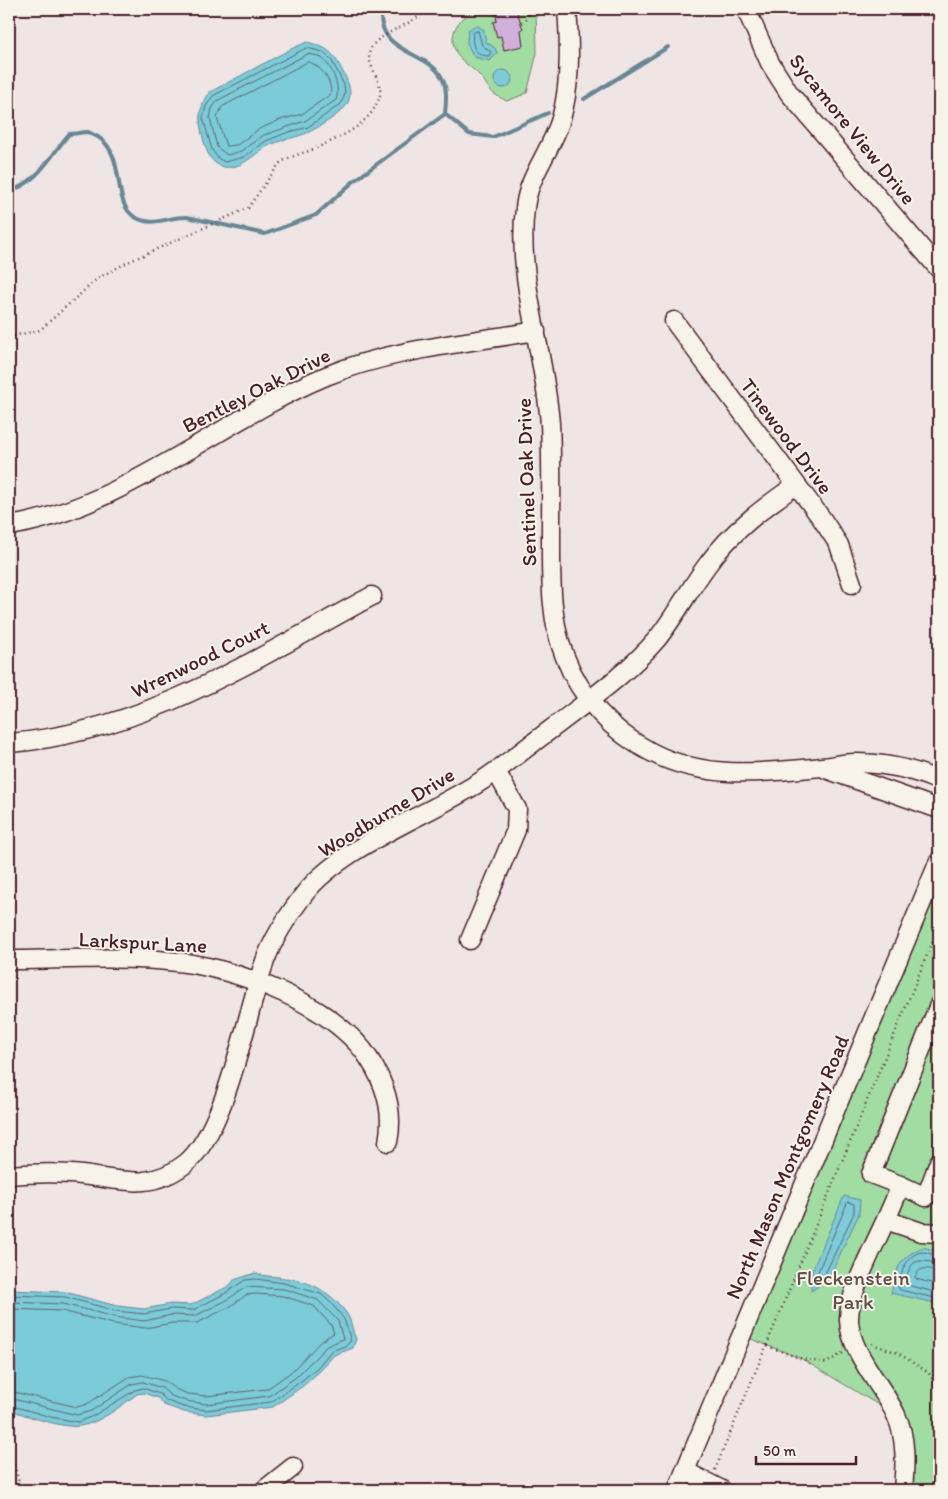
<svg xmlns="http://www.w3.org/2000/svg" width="948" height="1499" font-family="Itim,sans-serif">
<rect width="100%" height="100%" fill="#efe5e5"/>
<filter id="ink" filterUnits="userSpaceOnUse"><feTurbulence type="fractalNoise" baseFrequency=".02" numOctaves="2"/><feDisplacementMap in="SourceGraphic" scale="10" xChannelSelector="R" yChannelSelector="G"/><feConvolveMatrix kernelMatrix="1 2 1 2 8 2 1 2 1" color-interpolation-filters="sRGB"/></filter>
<g filter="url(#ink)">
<g fill="#a1dca2" stroke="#767e66">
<path d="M482 9H536L537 53 527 93 507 101C486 91 493 91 479 75 474 69 465 64 459 57 444 36 459 13 482 9Z"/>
<path d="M939 861V1490H903L897 1416 802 1359 741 1335Z"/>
</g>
<g fill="#7ccbd8" stroke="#688693">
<path d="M476 25 484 30 486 42 495 48 497 53 490 61 474 57 467 43 468 30Z"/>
<path d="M307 42C329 48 333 52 343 72 349 83 354 96 345 107 340 114 319 127 311 131 298 138 281 139 268 146 255 153 241 170 224 167 210 164 206 150 203 138 198 118 198 109 210 92L291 49Z"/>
<circle cx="503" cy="79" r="9"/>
<path d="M844 1196 860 1200 859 1214 828 1280 811 1291 812 1271Z"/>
<path d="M923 1247 939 1252V1304L891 1293C898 1267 897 1259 923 1247Z"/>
<path d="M255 1273C265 1277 275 1276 285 1278 312 1281 332 1293 347 1314 352 1321 352 1332 356 1339L353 1348 334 1355 321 1370 303 1386 273 1407 206 1415 184 1412 164 1405 158 1398 144 1393 137 1394C121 1406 100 1423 80 1426 66 1429 22 1415 9 1409V1290L65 1292 117 1306 144 1309 171 1304 191 1305 229 1286 234 1280Z"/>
</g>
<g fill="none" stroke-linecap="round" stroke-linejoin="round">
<g stroke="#5e6470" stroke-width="1">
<path d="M478 31 482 45 491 52 489 56C475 56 471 45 473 33Z"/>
<path d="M307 48 323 52 332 61 344 85 345 94 341 104 308 127 286 133 266 141 244 157 225 162 219 159 212 150 203 118 206 106 213 96Z"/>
<path d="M308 54C312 55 317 55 320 57 332 64 341 88 336 100L305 121 264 135 241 151 227 155 217 147 210 118 212 109 217 101Z"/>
<path d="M308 62C320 64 334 83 330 95L302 114 280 120 259 129 237 145 226 146 217 118 222 107Z"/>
<path d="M848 1202 854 1204V1213L824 1276 819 1279 818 1272Z"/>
<path d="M939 1256C934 1256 928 1252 923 1252 906 1253 901 1274 898 1287L900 1290 939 1299"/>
<path d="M939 1263C918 1261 912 1255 905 1282L907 1285 939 1293"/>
<path d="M939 1270C927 1270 921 1264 915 1277L916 1279 939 1285"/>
<path d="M9 1295 65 1297 116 1311 144 1314 171 1309 193 1310 224 1294 245 1280 256 1279 284 1283 321 1294 331 1303 344 1319 351 1341 345 1346 331 1351 318 1367 300 1382 271 1402 206 1410 184 1407 167 1401 160 1394 143 1388 135 1390 93 1416 78 1422 51 1417 9 1405"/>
<path d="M9 1302 63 1304 115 1317 144 1321 171 1315 195 1316 227 1300 246 1287 284 1289 318 1300 338 1321 343 1339 327 1346 296 1377 269 1396 206 1404 186 1401 171 1396 162 1388 143 1382 132 1384 91 1411 77 1415 9 1398"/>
<path d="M9 1309 62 1311 114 1324 145 1328 172 1323H197L231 1306 246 1295 256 1294 283 1296 314 1306 331 1325 334 1333 321 1341 291 1372 267 1389 206 1396 188 1394 175 1389 165 1381 142 1375 129 1377 87 1404 77 1407 9 1391"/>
</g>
<g stroke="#688693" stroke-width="4">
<path d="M584 99 668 47"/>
<path d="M445 114 469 134 493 137 548 113"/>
<path d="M9 191C36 185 52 154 69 134 75 134 82 132 88 132 91 133 95 136 98 137 127 155 111 204 135 217 153 228 169 216 187 217L265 234 316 215 354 181 445 114C446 102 448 87 441 76 425 50 377 54 381 9"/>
</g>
</g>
<path fill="#d0afda" stroke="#4a1f2b" d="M502 9H516L523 29 521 30 523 46 504 50 501 36 497 37 493 22 497 21 495 10Z"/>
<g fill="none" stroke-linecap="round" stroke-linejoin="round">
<defs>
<g id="minor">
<path d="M567 9C570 46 571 87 560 122 550 152 528 177 525 208 516 278 545 353 550 424 552 462 551 500 551 539 551 578 550 620 565 657 581 698 612 732 651 752 704 780 764 773 822 767 833 766 844 763 854 763 883 763 913 769 939 781"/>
<path d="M746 9 770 63 789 93 939 269"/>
<path d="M674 321 822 519 839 545 852 584"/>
<path d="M9 526C121 509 222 419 326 376 392 349 466 343 536 331"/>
<path d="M9 743C142 733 257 658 372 596"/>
<path d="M826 769 939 809"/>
<path d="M470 940 516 830 517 809 496 771"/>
<path d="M9 960C74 960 153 953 216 969 240 975 262 983 284 993 314 1007 342 1024 363 1050 383 1077 395 1108 388 1142"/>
<path d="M9 1175C33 1173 58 1172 82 1175 121 1180 150 1191 185 1164 227 1131 246 1013 265 961 274 936 289 914 305 893 344 844 433 814 486 778 509 762 531 744 554 727 589 700 628 673 657 639 676 615 690 588 708 564 732 531 763 508 796 485"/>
<path d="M900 1185 926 1197 939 1162"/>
<path d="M886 1220 921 1232 939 1233"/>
<path d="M685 1471 722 1490"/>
<path d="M264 1490 293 1467"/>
<path d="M677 1490 939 861"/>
<path d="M903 1490C905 1466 907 1438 896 1415 883 1386 850 1353 849 1320 848 1286 889 1222 900 1185L871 1174 939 1005"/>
</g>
</defs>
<use href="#minor" stroke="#4a1f2b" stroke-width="21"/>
<g stroke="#4a1f2b" stroke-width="2.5" stroke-dasharray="1 4" stroke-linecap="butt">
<path d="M522 23 527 19 531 9"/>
<path d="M9 337 40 330 98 278 128 262 248 208 279 164C289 156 302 154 314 149 339 138 373 124 380 95 383 79 363 62 371 48 381 31 413 26 426 9"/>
<path d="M872 1344 898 1353 929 1373 939 1392"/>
<path d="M767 1346 802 1359 826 1363 843 1353"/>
<path d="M9 1446 21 1490"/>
<path d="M715 1470 939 926"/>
<path d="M932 1490 939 1429"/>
</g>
<use href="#minor" stroke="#f7f3e8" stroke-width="18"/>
</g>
</g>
<g text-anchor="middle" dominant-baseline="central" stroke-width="4" stroke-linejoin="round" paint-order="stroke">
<g font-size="21" fill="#4a1f2b" stroke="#f7f3e8">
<text transform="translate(853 129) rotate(51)">Sycamore View Drive</text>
<text transform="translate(256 390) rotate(-27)">Bentley Oak Drive</text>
<text transform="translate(787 436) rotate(53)">Tinewood Drive</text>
<text transform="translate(526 482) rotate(-92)">Sentinel Oak Drive</text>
<text transform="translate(200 659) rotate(-26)">Wrenwood Court</text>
<text transform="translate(386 812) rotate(-31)">Woodburne Drive</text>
<text transform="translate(143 942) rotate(3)">Larkspur Lane</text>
<text transform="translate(787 1167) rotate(-67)">North Mason Montgomery Road</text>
</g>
<g font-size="21" fill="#604e49" stroke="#f7f3e8">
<text x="853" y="1277">Fleckenstein<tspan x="853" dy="24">Park</tspan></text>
</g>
</g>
<rect width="948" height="1499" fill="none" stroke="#f7f3e8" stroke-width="30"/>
<rect x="15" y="15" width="918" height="1469" fill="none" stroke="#4a1f2b" stroke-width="2" filter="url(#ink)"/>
<path d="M756 1456v8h100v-8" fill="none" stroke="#4a1f2b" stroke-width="2.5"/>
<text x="763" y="1456" font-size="15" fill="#4a1f2b" stroke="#f7f3e8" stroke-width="4" paint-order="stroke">50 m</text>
</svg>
